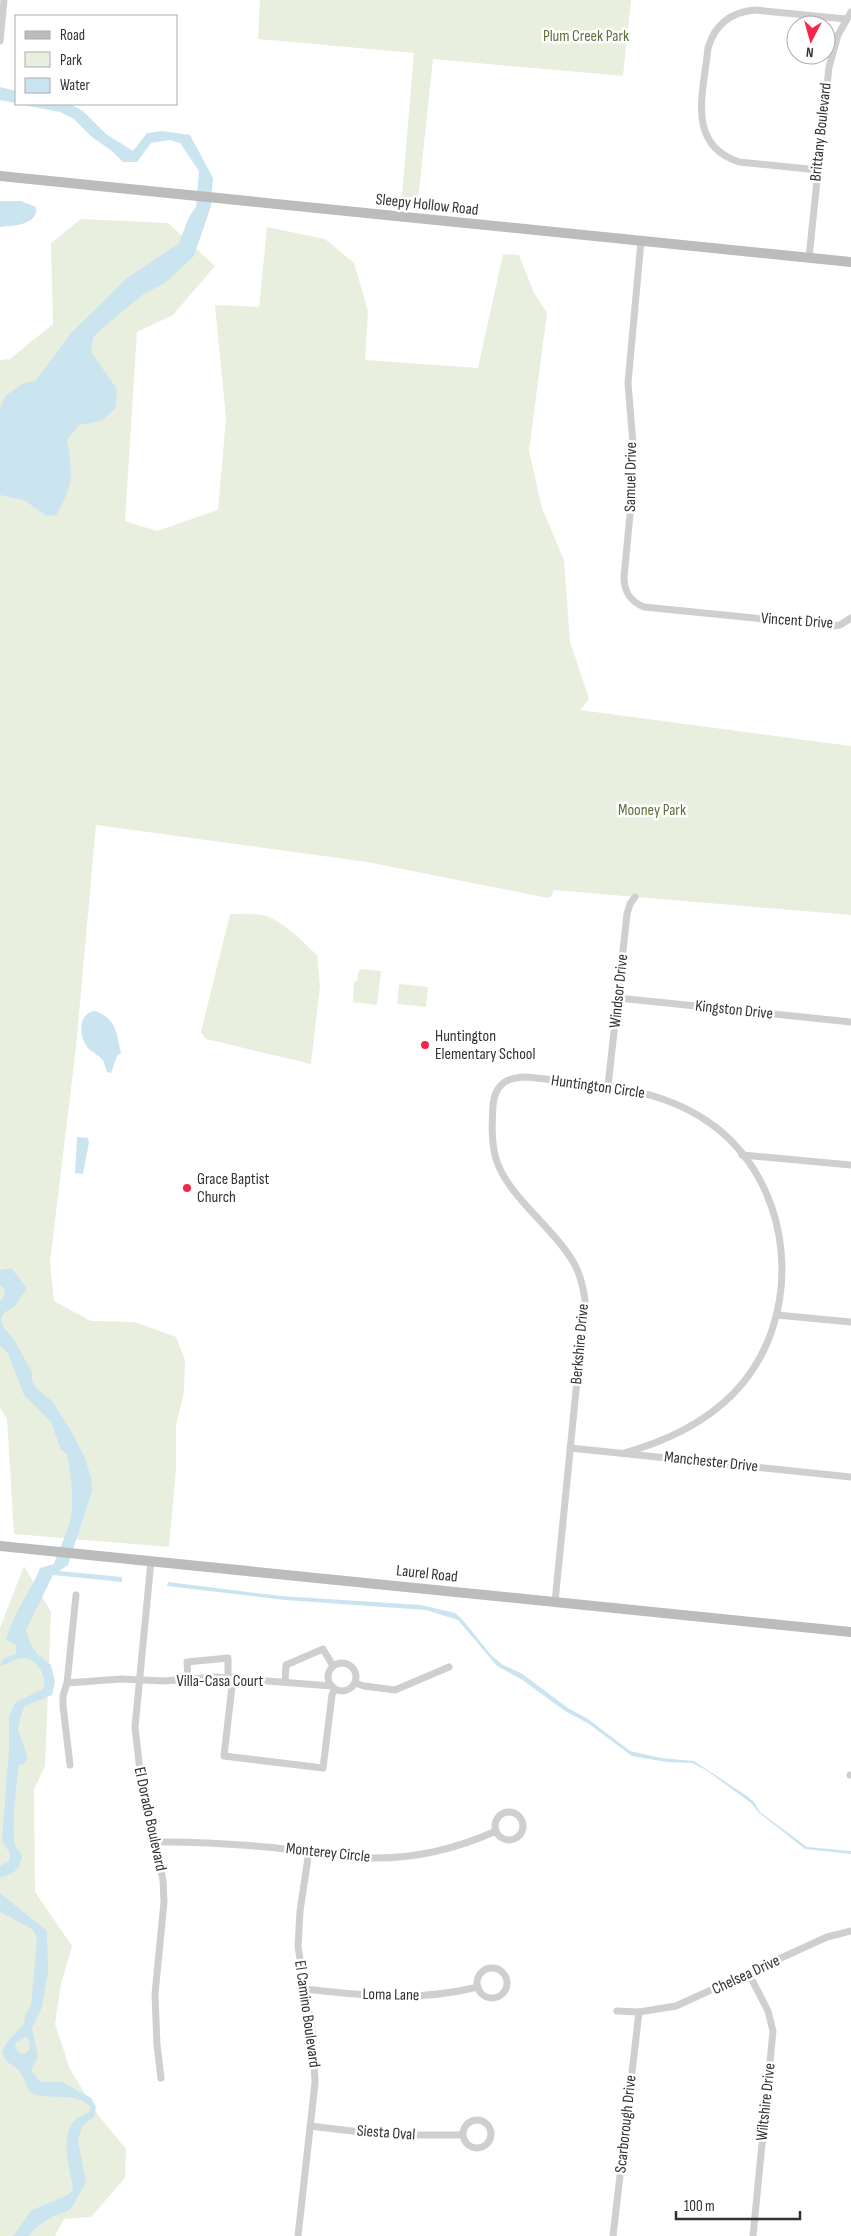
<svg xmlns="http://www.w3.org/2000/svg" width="851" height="2236" font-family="'Sofia Sans Condensed',sans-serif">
<rect width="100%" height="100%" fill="#fff"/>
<g fill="#e9efdf">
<path d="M260 0H631L623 76 433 59 417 210 401 208 414 53 258 39Z"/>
<path d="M81 219 168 223 215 266 173 315 137 332 125 521 157 531 218 510 226 418 215 305 259 307 267 227 325 239 354 263 368 311 365 360 478 368 503 254 519 255 534 293 547 313 529 451 542 508 564 560 570 641 589 699 580 710 851 746V915L553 890 552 896 548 898 367 862 96 825 76 1047 50 1262 54 1301 91 1321 135 1322 176 1337 185 1360 184 1392 176 1425V1469L169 1547 14 1534 7 1419 0 1408V360L10 359 53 324 51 243Z"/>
<path d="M230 914C241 914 252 913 262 915 283 920 302 941 317 955L320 986 311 1064 206 1039 201 1032Z"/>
<path d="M361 969 381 971 377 1005 353 1002 354 981H357L358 973Z"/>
<path d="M401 984 428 987 426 1007 397 1004 399 985Z"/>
<path d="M24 1566 51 1612 45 1766 34 1789 35 1892 72 1946 61 1984 55 2024 70 2069 98 2115 126 2149 125 2178 91 2217 64 2219 55 2236H0V1628Z"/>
</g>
<g fill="#cae5f0" fill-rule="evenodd">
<path d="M0 87 16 91V103L0 100Z"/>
<path d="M18 104H70L83 111 106 134 133 151 147 133 162 131 190 135 213 178 211 206 194 256 165 283 145 293 100 330 93 338 91 352 117 389 116 408 101 421 79 425 67 440C73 476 74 483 56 516L45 515 24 500 0 495V408L5 396 22 384 36 380 71 333 126 279 179 243 189 217 196 207 199 171 180 143 170 140 151 143 137 162H123L112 151 92 137 74 119 60 112Z"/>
<path d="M0 201H21L36 207C39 225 12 226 0 227Z"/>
<path d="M95 1011C117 1019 116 1032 121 1053L117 1056 111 1073 107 1072 103 1060C99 1056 94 1053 90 1050 78 1039 77 1013 95 1011Z"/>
<path d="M77 1137 88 1138 89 1142 83 1174 75 1173Z"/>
<path d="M11 1268 27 1288 16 1305 4 1313 1 1318 3 1327 13 1338 32 1372V1381L36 1388 53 1402 71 1431 85 1458 91 1478 92 1491 68 1565 59 1571 122 1577V1582L53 1575 26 1630 30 1643 37 1654 51 1665 55 1682 52 1695 25 1706 21 1715 18 1730 28 1758 24 1764 19 1765C17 1778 10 1836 16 1847 18 1850 20 1852 22 1856 19 1872 13 1873 0 1878V1866L9 1861 10 1854 2 1840 9 1749V1716L15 1703 43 1689C48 1677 37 1657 21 1658 14 1659 6 1666 0 1665L3 1659 16 1654V1645L6 1640C13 1613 30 1593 40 1568L54 1564C59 1549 68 1532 71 1516 74 1495 71 1474 67 1454L61 1450 51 1422 24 1395 8 1353 0 1346V1301L4 1296 5 1290 0 1285V1270Z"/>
<path d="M168 1582 281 1596 421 1605 455 1613 462 1619 491 1655 503 1665 521 1673 568 1708 588 1719 630 1751 661 1758 694 1761 747 1796 754 1802 760 1812 807 1847 851 1851V1854L805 1849 759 1813 751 1803 706 1770 692 1763 667 1762 632 1756 589 1724 565 1711 521 1679 497 1666 458 1620 426 1610 285 1600 167 1586Z"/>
<path d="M0 1893 47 1931 48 1972 42 2007 32 2028 38 2057 31 2070 40 2082H62L91 2098 96 2107 94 2117 82 2126 78 2141 86 2183 70 2210C55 2215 38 2222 29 2236H13L32 2210 68 2195 73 2189C70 2170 59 2136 75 2120 78 2117 84 2115 89 2112L90 2106C73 2090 43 2102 31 2092 25 2087 25 2078 20 2072 12 2062 8 2067 2 2052L7 2042 24 2024 25 2016 31 2006 37 1938 32 1929 0 1912ZM26 2037 30 2043 29 2050 24 2054 18 2052 15 2047 16 2042Z"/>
</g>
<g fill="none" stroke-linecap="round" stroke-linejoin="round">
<g stroke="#cfcfcf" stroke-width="7">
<path d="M0 41 4 0"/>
<path d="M818 170 739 162C685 144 704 91 708 48 715 24 731 12 755 10L846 19"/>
<path d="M641 241 628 383 634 456 633 483 624 577C624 592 630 601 644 607L833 626 840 625 851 618"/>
<path d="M809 257 829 67 838 35 851 12"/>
<path d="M618 998 851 1022"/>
<path d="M608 1086 627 914 630 904 635 897"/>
<path d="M742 1155 851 1165"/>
<path d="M777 1315 851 1322"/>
<path d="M570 1448 851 1477"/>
<path d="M151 1561 135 1727 140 1771 163 1880 164 1902 155 1994 157 2045 161 2078"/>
<path d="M76 1595 67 1683 121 1679 164 1681 216 1677 332 1686"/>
<path d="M555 1602 585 1300C583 1286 580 1272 572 1260 552 1226 508 1197 496 1159 491 1141 492 1123 493 1105 495 1085 506 1077 526 1077 588 1084 654 1085 707 1121 796 1181 807 1319 733 1394 703 1424 664 1442 624 1453"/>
<circle cx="342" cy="1677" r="14"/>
<path d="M233 1677 224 1756 323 1768 332 1695 335 1689"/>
<path d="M188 1680 187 1662 228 1658V1677"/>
<path d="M285 1682 286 1665 323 1649 333 1666"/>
<path d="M67 1683 63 1696V1706L70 1765"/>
<path d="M355 1683 364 1686 395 1690 449 1667"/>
<path d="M850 1775H851"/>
<circle cx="509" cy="1826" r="14"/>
<path d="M156 1842C227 1841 298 1850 369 1858 414 1859 454 1850 496 1831"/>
<circle cx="492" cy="1983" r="15"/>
<path d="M749 1974 768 2011 773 2031 753 2236"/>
<path d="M304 1989C367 1996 415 2002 478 1987"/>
<path d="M617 2011 639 2012 676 2006 827 1937 851 1931"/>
<circle cx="477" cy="2134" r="14"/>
<path d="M310 2126 385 2135H462"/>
<path d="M298 2236 315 2083 313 2037 298 1947 300 1911 309 1851"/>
<path d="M613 2236 639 2012"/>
</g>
<g stroke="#bcbcbc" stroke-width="10">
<path d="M0 176 851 262"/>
<path d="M0 1546 851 1632"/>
</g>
</g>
<g fill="#f52749" stroke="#fff" stroke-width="2">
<circle cx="425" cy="1045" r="5"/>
<circle cx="187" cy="1188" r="5"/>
</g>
<g text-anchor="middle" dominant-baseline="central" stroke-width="5" stroke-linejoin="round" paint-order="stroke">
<g font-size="16" fill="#59723a" stroke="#fff">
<text x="586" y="36">Plum Creek Park</text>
<text x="652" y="810">Mooney Park</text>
</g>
<g font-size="16" fill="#323232" stroke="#fff">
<text transform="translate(821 132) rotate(-84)">Brittany Boulevard</text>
<text transform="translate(427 205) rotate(6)">Sleepy Hollow Road</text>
<text transform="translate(631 477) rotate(-89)">Samuel Drive</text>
<text transform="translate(797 621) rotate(4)">Vincent Drive</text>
<text transform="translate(619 991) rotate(-84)">Windsor Drive</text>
<text transform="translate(734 1010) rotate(6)">Kingston Drive</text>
<text transform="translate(598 1087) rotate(8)">Huntington Circle</text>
<text transform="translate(580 1344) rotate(-85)">Berkshire Drive</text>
<text transform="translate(711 1462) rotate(6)">Manchester Drive</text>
<text transform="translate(427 1574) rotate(6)">Laurel Road</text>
<text x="220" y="1681">Villa-Casa Court</text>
<text transform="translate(150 1819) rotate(78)">El Dorado Boulevard</text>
<text transform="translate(328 1853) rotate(6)">Monterey Circle</text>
<text transform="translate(746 1975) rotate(-25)">Chelsea Drive</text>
<text transform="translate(391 1995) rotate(1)">Loma Lane</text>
<text transform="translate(307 2014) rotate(82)">El Camino Boulevard</text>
<text transform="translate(766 2102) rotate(-84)">Wiltshire Drive</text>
<text transform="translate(626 2124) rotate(-84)">Scarborough Drive</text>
<text transform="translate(386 2133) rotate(4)">Siesta Oval</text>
</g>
<g font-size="16" fill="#323232" stroke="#fff" text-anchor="start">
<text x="435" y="1036">Huntington<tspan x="435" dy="18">Elementary School</tspan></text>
<text x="197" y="1179">Grace Baptist<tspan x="197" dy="18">Church</tspan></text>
</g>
</g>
<rect x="15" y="15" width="162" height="90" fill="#ffffff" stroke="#adadad"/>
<rect x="25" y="31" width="25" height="8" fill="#bcbcbc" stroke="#adadad"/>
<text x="60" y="40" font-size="15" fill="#323232">Road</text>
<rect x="25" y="52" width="25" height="15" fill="#e9efdf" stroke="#adadad"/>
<text x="60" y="65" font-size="15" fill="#323232">Park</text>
<rect x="25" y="78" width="25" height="15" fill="#cae5f0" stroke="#adadad"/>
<text x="60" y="90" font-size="15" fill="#323232">Water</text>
<g transform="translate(811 40) rotate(186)"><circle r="24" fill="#ffffff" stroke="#adadad"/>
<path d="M0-4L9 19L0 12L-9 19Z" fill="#f52749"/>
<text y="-8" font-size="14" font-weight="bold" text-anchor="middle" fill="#323232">N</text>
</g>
<path d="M676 2211v8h124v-8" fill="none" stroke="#323232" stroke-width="2.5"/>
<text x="684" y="2211" font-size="15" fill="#323232" stroke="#ffffff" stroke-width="4" paint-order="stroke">100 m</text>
</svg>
